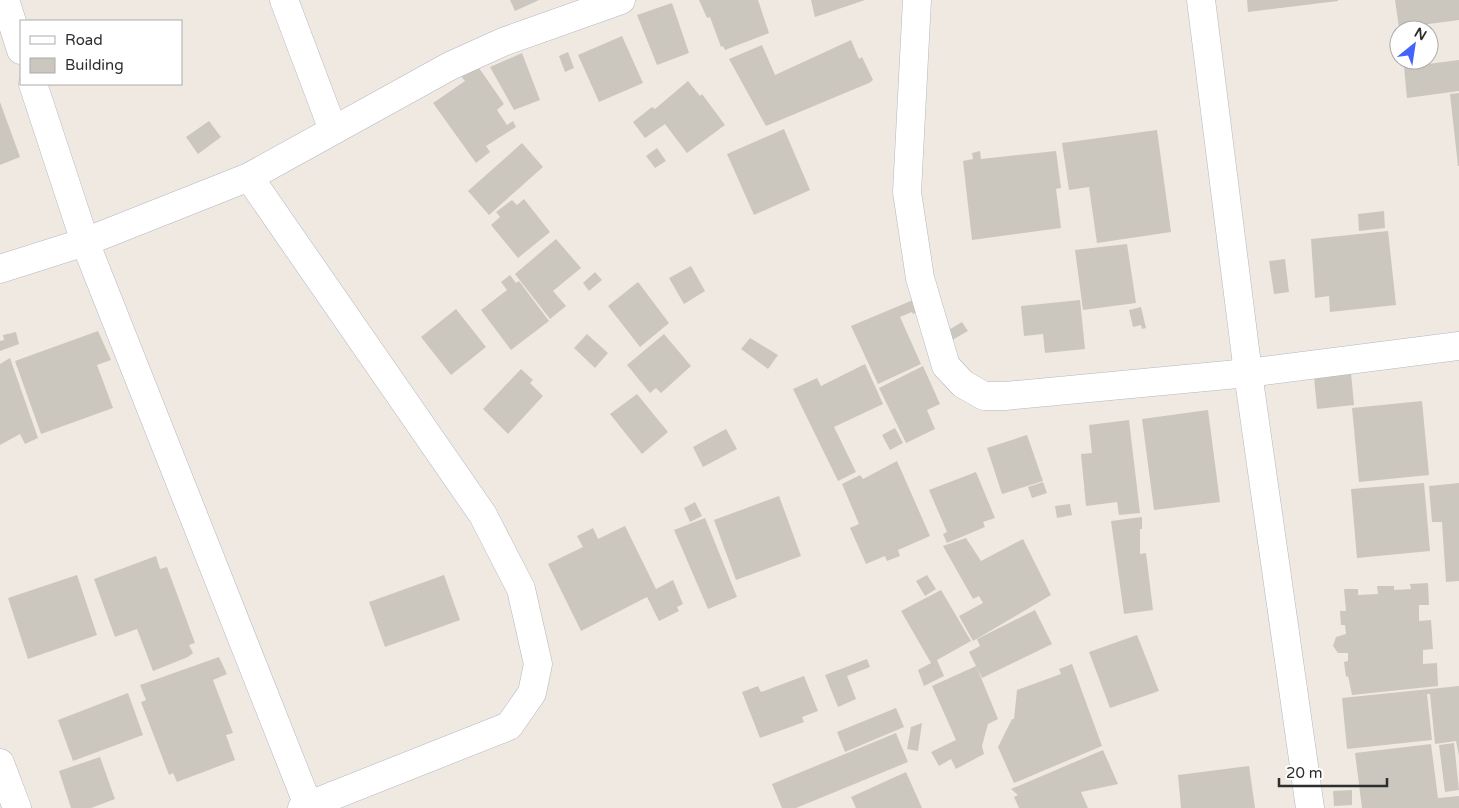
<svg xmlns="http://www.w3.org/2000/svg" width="1459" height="808" font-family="'Varela Round',sans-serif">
<rect width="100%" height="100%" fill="#efe9e1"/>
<g fill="#cbc7bf">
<path d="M510 0H539L515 11Z"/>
<path d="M699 0H758L769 33 725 50 723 46 721 47 710 17 707 18Z"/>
<path d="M811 0H865L815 17Z"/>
<path d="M1247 0H1338V1L1248 12Z"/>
<path d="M1395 0H1459V20L1399 28Z"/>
<path d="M672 3 689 53 657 65 637 15Z"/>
<path d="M622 36 643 83 599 102 578 55Z"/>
<path d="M851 40 859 59 862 57 873 80 869 83 766 126 729 59 762 45 775 75Z"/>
<path d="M568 52 574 68 565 72 559 56Z"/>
<path d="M522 53 540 100 514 110 490 67Z"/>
<path d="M1459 60V91L1407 98 1404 67Z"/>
<path d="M477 65 504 104 497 110 507 125 513 121 516 127 486 146 490 152 476 163 433 103 465 81 460 75Z"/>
<path d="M688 81 700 96 702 94 725 125 687 153 665 124 645 138 633 122 652 107 655 109Z"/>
<path d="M1459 93V166H1458L1450 94Z"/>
<path d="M0 102 20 157 0 165Z"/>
<path d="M209 121 221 137 198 154 186 137Z"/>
<path d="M784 129 810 190 754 215 727 154Z"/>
<path d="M1157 130 1171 232 1097 243 1089 187 1069 190 1062 143Z"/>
<path d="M522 143 543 167 489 215 468 191Z"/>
<path d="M657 148 666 161 655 168 646 156Z"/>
<path d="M980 151 981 159 1056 151 1061 188 1056 189 1061 228 972 240 963 161 973 159 972 153Z"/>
<path d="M524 199 550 232 518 258 491 225 500 217 496 212 512 200 517 205Z"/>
<path d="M1384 211 1385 228 1359 231 1358 214Z"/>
<path d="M1388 231 1396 305 1330 312 1329 296 1315 298 1311 239Z"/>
<path d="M556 239 581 268 553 291 566 306 550 319 515 274Z"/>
<path d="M1127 244 1136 303 1083 310 1075 250Z"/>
<path d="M1285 259 1289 292 1274 294 1269 261Z"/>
<path d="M691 266 705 291 684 304 669 278Z"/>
<path d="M595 272 602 280 589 291 583 283Z"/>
<path d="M510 275 516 283 519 281 549 321 511 350 481 310 507 290 501 282Z"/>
<path d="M638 282 669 323 640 347 608 306Z"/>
<path d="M913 300 919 311 913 314 912 312 900 317 921 364 878 384 851 326Z"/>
<path d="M1080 300 1085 349 1045 353 1043 334 1024 336 1021 306Z"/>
<path d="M1141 307 1146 328 1142 329 1141 325 1133 327 1129 310Z"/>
<path d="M456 309 486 347 451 375 421 337Z"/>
<path d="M962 322 968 331 947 343 942 334Z"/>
<path d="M98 331 111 360 97 365 113 408 41 434 15 361Z"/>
<path d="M16 332 19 344 0 351V341L4 340 3 335Z"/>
<path d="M587 334 608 353 595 368 574 348Z"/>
<path d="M664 334 691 366 661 393 656 388 650 393 627 365Z"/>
<path d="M750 338 778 355 768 369 741 349Z"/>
<path d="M10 358 38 438 25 444 20 434 0 445V364Z"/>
<path d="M865 364 883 404 834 427 856 472 838 481 793 389 817 378 821 386Z"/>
<path d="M923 366 940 404 927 410 935 429 906 443 879 388Z"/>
<path d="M521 369 533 380 530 383 543 396 508 434 483 409Z"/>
<path d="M1351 373 1354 405 1317 409 1314 377Z"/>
<path d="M637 394 668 432 642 454 610 414Z"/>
<path d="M1422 401 1429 475 1359 482 1352 408Z"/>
<path d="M1208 410 1220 502 1154 510 1142 419Z"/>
<path d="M1129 420 1140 513 1119 515 1117 502 1086 506 1081 454 1092 453 1089 425Z"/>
<path d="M895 428 903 443 890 450 882 435Z"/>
<path d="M726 429 737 449 703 467 693 447Z"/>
<path d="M1027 435 1043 481 1002 494 987 448Z"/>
<path d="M897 461 930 536 898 550 900 556 887 561 885 556 866 564 850 528 859 524 842 484 860 475 863 479Z"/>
<path d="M976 472 995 518 983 522 985 527 947 543 943 534 947 532 929 490Z"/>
<path d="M1043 482 1047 493 1032 498 1028 487Z"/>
<path d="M1424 483 1430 551 1357 558 1351 489Z"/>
<path d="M1459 483V581L1446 582 1442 522H1432L1429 486Z"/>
<path d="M779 496 801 556 736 580 714 520Z"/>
<path d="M695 502 702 516 690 522 684 508Z"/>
<path d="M1070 504 1072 515 1057 518 1055 506Z"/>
<path d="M1142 517V529H1140V554L1146 553 1153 610 1124 614 1111 521Z"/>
<path d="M705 518 737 597 708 609 674 530Z"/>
<path d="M625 526 656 589 673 580 683 604 677 607 679 611 659 621 647 597 581 631 548 564 583 547 577 536 593 528 598 539Z"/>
<path d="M966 538 981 561 1023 539 1051 595 973 641 959 616 983 603 979 596 973 599 943 546Z"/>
<path d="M156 556 160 569 167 567 195 643 189 645 193 653 188 657 153 671 137 629 115 637 94 579Z"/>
<path d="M77 575 97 635 28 659 8 598Z"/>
<path d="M444 575 460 620 385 647 369 602Z"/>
<path d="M927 575 936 589 925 596 916 581Z"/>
<path d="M1428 583 1429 605H1419V621L1431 620 1433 649 1423 650V664L1437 663 1438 686 1352 695 1348 676 1346 677 1344 662 1348 661V653H1338L1333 646 1336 637 1346 634 1345 625H1341L1340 611H1346L1344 589H1358V595L1378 594 1377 586H1394V590L1411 589 1410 584Z"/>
<path d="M941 590 971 641 937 660 944 676 924 686 918 670 931 663 901 611Z"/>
<path d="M1035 610 1052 644 982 678 977 668 998 719 988 724 982 746 984 754 956 769 951 759 939 766 931 752 956 740 932 686 976 666 969 652 980 646 977 639Z"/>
<path d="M1137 635 1159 691 1110 708 1089 652Z"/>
<path d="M219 657 227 674 213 680 233 733 226 735 235 760 177 782 173 773 169 775 141 702 146 700 140 685Z"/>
<path d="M867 659 870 667 847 676 856 699 838 707 825 675Z"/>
<path d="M1072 664 1102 746 1014 783 998 747 1012 719H1014L1017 690 1061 674 1059 669Z"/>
<path d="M804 676 818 711 802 717 804 722 760 738 742 692 758 686 761 692Z"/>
<path d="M1459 686V756L1456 741 1435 744 1430 694H1427L1432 740 1347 749 1342 698Z"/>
<path d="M128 693 143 735 73 761 58 720Z"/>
<path d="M896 708 904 727 845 752 837 732Z"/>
<path d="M922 723 918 751 907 749 911 727Z"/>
<path d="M896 733 908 762 796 808H782L772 784Z"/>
<path d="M1454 743 1459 790 1445 792 1439 745Z"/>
<path d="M1431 744 1438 798 1459 796V808H1362L1355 753Z"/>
<path d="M1103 750 1118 784 1081 792 1088 808H1019L1014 797 1018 795 1011 789Z"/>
<path d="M100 757 115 799 91 808H71L59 771Z"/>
<path d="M1249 766 1255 808H1181L1178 775Z"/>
<path d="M906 772 922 808H856L851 797Z"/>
<path d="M1352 790V805L1334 806 1333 791Z"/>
</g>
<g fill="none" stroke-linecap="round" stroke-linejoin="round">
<defs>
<g id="street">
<path d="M5 0 21 50"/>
<path d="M284 0 333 130"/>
<path d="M917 0 907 192 920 278 946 366 963 384 984 396H1005L1248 373 1459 346"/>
<path d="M1201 0 1248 373 1310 808"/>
<path d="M33 84 85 242 308 805"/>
<path d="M249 177 483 515 521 589 538 664 532 693 509 726 302 808"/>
<path d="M0 269 85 242 249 177 450 66 503 42 621 0"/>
<path d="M0 763 17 808"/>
</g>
</defs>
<use href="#street" stroke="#b4b7c1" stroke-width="29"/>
<use href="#street" stroke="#fff" stroke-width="28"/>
</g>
<rect x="20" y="20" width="162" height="65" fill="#ffffff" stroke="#ababab"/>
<rect x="30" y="36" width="25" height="8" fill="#ffffff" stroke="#ababab"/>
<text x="65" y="45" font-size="15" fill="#2e2e2e">Road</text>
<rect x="30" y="58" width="25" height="15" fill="#cbc7bf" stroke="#ababab"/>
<text x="65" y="70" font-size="15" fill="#2e2e2e">Building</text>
<g transform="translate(1414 45) rotate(30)"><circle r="24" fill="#ffffff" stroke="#ababab"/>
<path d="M0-4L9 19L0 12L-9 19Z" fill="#4264fb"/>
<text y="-8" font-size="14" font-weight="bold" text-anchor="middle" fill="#2e2e2e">N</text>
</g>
<path d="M1279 778v8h108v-8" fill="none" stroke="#2e2e2e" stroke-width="2.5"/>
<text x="1286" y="778" font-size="15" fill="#2e2e2e" stroke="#ffffff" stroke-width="4" paint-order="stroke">20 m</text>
</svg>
